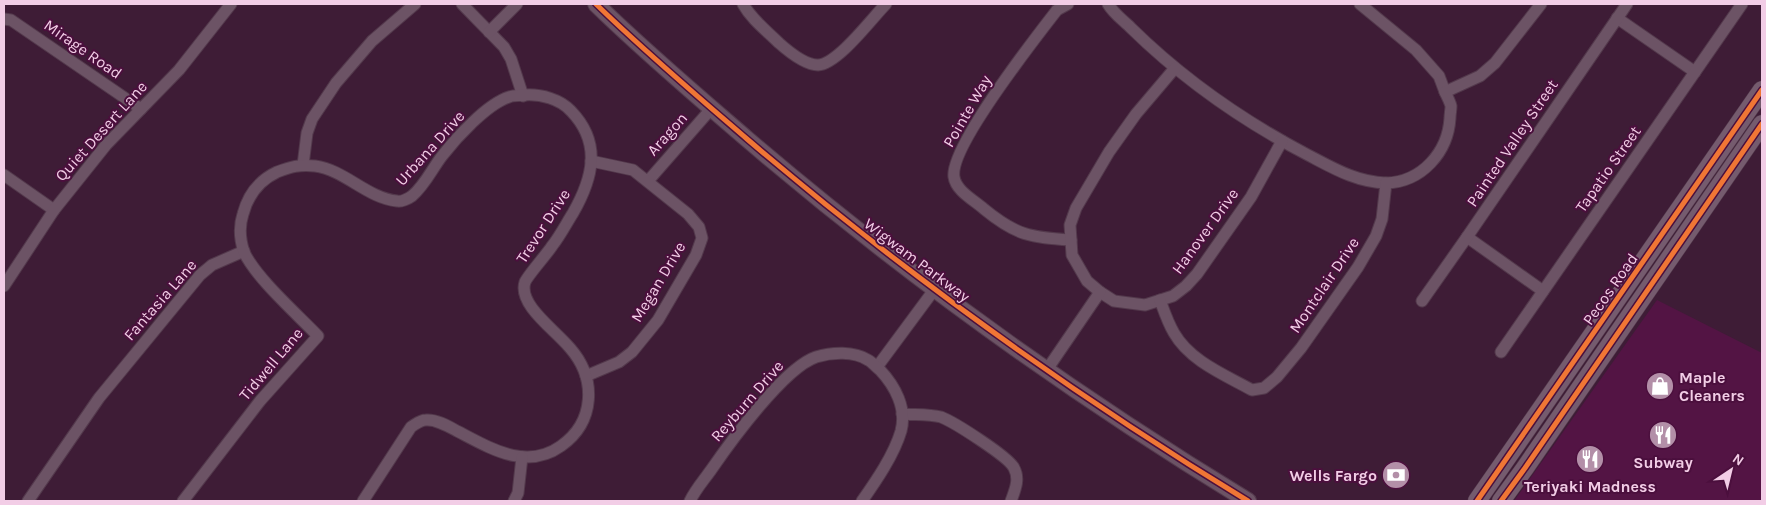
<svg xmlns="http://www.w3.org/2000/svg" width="1766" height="505" font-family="Karla,sans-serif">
<rect width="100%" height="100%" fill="#3e1c36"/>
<path fill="#531444" d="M1657 300 1762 353V501H1514Z"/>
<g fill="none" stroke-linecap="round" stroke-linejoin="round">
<defs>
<g id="minor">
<path d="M462 4 504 47 511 59 523 96"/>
<path d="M743 4C752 20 766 30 779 43 788 51 805 65 818 65 838 64 872 18 886 4"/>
<path d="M1068 4 1057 10C1036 37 949 148 954 177 956 191 974 200 984 209 1017 236 1030 237 1071 240"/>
<path d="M1108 4C1113 13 1124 21 1131 28 1183 79 1243 121 1308 155 1333 168 1356 182 1386 183"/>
<path d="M1360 4 1416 50 1439 76 1445 92"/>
<path d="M1617 18 1695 72"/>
<path d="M4 19 11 20 141 109"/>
<path d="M489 32 517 4"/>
<path d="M1175 68 1136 114 1109 152 1076 208 1070 225 1072 255 1087 281 1100 292 1114 301 1145 305 1173 296 1186 286 1197 274 1251 197 1282 141"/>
<path d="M303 165 307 133 312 119 336 83 372 41 415 4"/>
<path d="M4 175 54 210"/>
<path d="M648 181 711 109"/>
<path d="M1467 237 1543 291"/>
<path d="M4 286 54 210 106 145 179 70 231 4"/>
<path d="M1160 300C1164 311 1168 323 1174 333 1190 361 1225 375 1252 390L1264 388 1277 377 1301 348 1358 267 1376 236 1382 219 1386 183C1422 182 1448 152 1450 118 1450 114 1451 110 1451 106 1450 102 1447 96 1445 92L1480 76 1495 63 1541 4"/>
<path d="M1422 301 1467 237 1627 4"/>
<path d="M1501 352 1742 4"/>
<path d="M877 367 934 290"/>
<path d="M1046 371 1100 292"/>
<path d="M586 376 619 362 632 352 658 320 696 255 702 238 699 227 688 214 633 170 591 161"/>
<path d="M902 414C914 415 929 414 941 417 954 422 1009 457 1014 468 1020 479 1015 490 1011 501"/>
<path d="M28 501 99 398 200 275 212 265 244 251"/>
<path d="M183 501 260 401 318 336C297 314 256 278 244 252 240 240 239 226 243 214 248 195 260 180 277 172 290 167 300 164 315 166 345 170 367 198 397 201 401 202 408 199 412 196 425 185 432 169 442 156 456 138 487 104 509 97 513 95 520 96 525 95 541 94 560 99 571 111 602 143 593 178 573 213 566 224 560 236 552 246 547 254 528 275 525 282 522 291 527 301 532 308 543 323 558 334 570 348 597 379 595 422 561 446 526 471 490 448 457 431 448 426 436 419 426 420 420 420 416 424 411 427L363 501"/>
<path d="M514 501 518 493 522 457"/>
<path d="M690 501C695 490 704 480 711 470 731 441 784 368 816 357 832 352 854 351 868 360 872 362 876 367 880 370 895 386 907 408 901 431 894 455 876 481 862 501"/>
</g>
<path id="secondary" d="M596 4C644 51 696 95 747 139 904 273 1072 394 1248 501"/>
<g id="primary">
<path d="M1477 501 1762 90"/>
<path d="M1501 501 1525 468 1762 124"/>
</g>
</defs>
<use href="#minor" stroke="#53394c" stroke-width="13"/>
<use href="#secondary" stroke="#53394c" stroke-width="18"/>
<use href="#primary" stroke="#53394c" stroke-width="19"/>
<use href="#minor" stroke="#6c5365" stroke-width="11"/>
<use href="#secondary" stroke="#6c5365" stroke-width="16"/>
<use href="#primary" stroke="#755b6e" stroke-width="18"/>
<defs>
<g id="cycleway">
<path d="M596 4C644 51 696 95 747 139 904 273 1072 394 1248 501"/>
<path d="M1477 501 1762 90"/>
<path d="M1501 501 1525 468 1762 124"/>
</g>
</defs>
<use href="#cycleway" stroke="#4b0f3d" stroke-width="8"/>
<use href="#cycleway" stroke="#f07635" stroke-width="5"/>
</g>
<defs>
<symbol id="shop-disc" viewBox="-11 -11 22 22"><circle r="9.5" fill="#b38fa8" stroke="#4b0f3d"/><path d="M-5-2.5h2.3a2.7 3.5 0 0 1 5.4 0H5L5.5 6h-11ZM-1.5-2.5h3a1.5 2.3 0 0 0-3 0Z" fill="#fff"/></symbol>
<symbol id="restaurant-disc" viewBox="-11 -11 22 22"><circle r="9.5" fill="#b38fa8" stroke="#4b0f3d"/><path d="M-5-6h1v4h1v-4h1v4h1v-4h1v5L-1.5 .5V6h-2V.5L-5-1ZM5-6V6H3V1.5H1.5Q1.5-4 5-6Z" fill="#fff"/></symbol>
<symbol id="bank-disc" viewBox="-11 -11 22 22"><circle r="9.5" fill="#b38fa8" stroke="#4b0f3d"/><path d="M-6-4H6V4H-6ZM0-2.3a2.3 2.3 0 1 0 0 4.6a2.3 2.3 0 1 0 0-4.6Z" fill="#fff"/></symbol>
</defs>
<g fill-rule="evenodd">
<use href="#shop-disc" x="1644" y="370" width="32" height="32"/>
<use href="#restaurant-disc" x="1647" y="419" width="32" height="32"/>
<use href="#restaurant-disc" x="1574" y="443" width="32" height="32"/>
<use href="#bank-disc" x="1380" y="459" width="32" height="32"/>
</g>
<g text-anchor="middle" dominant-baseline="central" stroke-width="4" stroke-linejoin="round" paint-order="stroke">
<g font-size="16" fill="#f2cde6" stroke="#4b0f3d">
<text transform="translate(83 49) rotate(35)">Mirage Road</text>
<text transform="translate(967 111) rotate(-60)">Pointe Way</text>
<text transform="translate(101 131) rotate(-48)">Quiet Desert Lane</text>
<text transform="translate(667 134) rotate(-48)">Aragon</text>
<text transform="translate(1512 143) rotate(-56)">Painted Valley Street</text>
<text transform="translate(430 148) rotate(-48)">Urbana Drive</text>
<text transform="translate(1608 169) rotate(-55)">Tapatio Street</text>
<text transform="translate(543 226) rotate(-57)">Trevor Drive</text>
<text transform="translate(1205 231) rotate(-54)">Hanover Drive</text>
<text transform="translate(917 260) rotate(37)">Wigwam Parkway</text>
<text transform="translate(658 282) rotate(-59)">Megan Drive</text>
<text transform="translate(1324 285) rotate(-56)">Montclair Drive</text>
<text transform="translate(1610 289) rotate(-55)">Pecos Road</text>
<text transform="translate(160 300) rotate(-49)">Fantasia Lane</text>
<text transform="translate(271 364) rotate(-50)">Tidwell Lane</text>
<text transform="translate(747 401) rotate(-49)">Reyburn Drive</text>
</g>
<g font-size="16" font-weight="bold" fill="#f2cde6" stroke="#4b0f3d">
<text x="1679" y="377" text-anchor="start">Maple<tspan x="1679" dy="18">Cleaners</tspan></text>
<text x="1663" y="462">Subway</text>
<text x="1377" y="475" text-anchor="end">Wells Fargo</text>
<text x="1590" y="486">Teriyaki Madness</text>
</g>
</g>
<rect width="1766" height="505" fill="none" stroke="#f2cde6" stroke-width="10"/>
<g transform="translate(1731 470) rotate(35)" stroke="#4b0f3d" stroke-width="4" paint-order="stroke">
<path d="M0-4L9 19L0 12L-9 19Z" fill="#f2cde6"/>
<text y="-8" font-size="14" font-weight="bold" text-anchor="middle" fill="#f2cde6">N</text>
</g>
</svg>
